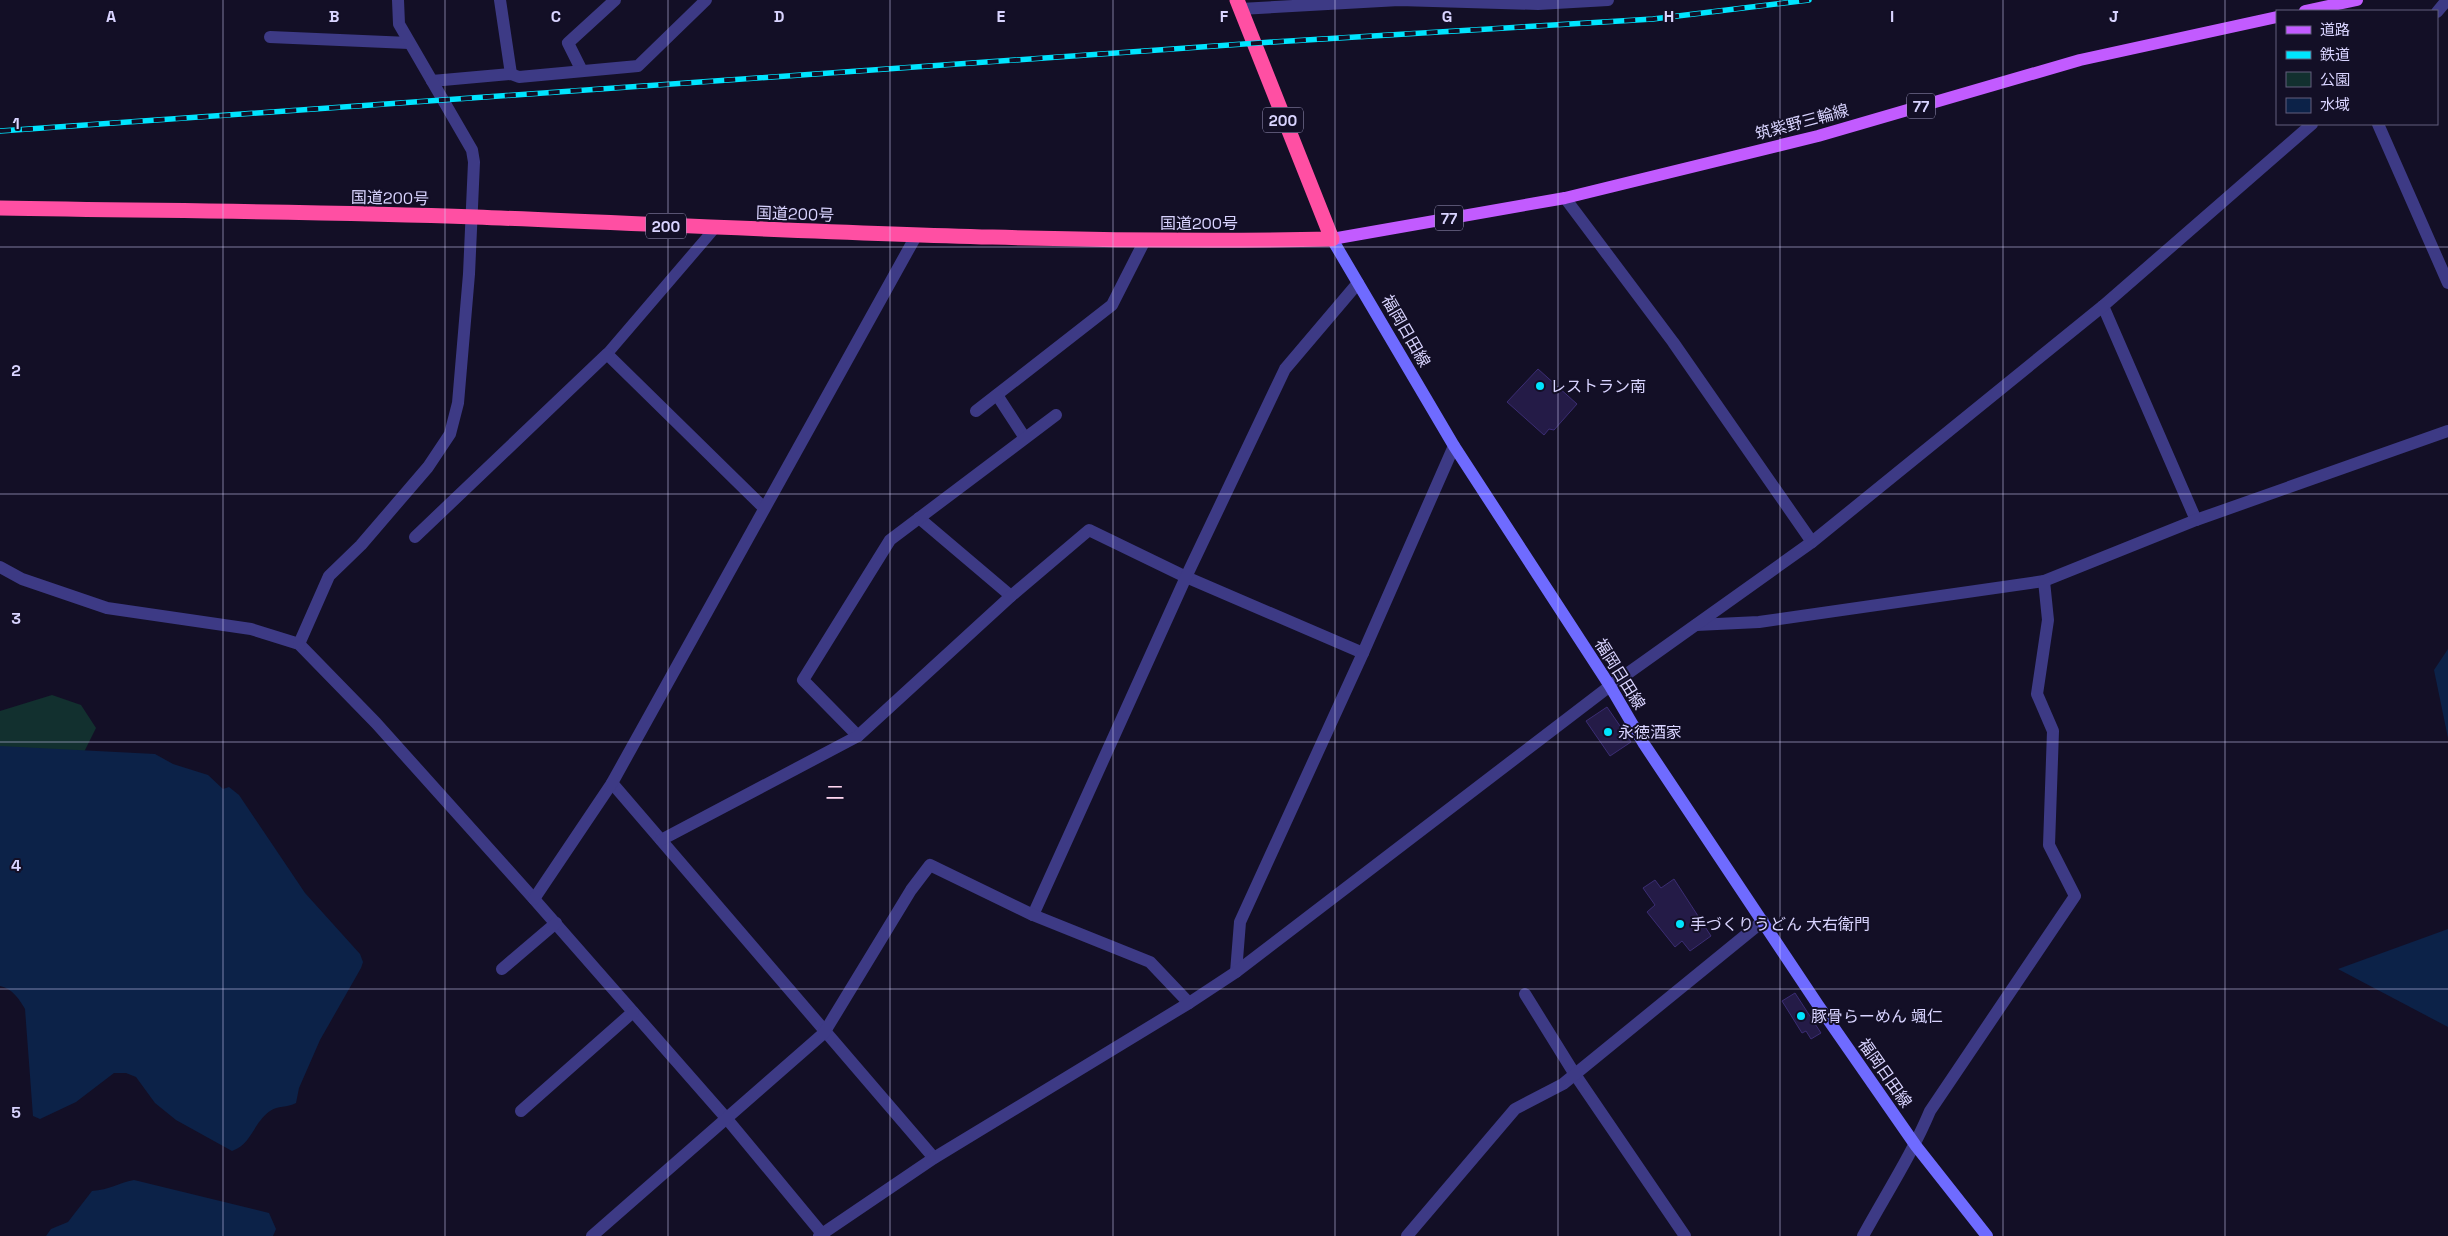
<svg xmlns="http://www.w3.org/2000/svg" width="2448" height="1236" font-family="'Space Grotesk','Noto Sans JP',sans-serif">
<rect width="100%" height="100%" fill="#130f26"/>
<path fill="#12302f" d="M52 695 81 705 96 728 83 754 0 885V711Z"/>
<g fill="#0c2248">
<path d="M2448 649V738L2434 670Z"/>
<path d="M0 746 155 754 173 764 208 775 223 789 229 787 239 795 305 893 360 954 363 962 361 968 320 1040 299 1088 296 1103C287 1108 278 1105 270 1111 253 1123 252 1144 232 1151L176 1120 155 1103 136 1077 126 1073H114L76 1102 40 1119 33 1116 25 1009C20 1000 12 988 0 986Z"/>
<path d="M2448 929V1027L2338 969Z"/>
<path d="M134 1180 269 1213 276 1229 273 1236H46L51 1229 68 1222 92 1191C110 1190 118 1183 134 1180Z"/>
</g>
<g fill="#241b47" stroke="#3b2d73">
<path d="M1538 369 1577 404 1554 430 1549 429 1544 435 1507 402Z"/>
<path d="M1607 707 1631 742 1610 756 1586 721Z"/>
<path d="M1674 879 1711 936 1690 951 1682 941 1675 947 1647 912 1655 905 1643 888 1655 880 1661 888Z"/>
<path d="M1795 993 1821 1033 1811 1039 1806 1031 1802 1033 1782 1001Z"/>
</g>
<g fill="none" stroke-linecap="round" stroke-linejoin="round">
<path stroke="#3d3a85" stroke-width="11" d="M607 354 715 228"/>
<g stroke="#3d3a85" stroke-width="12">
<path d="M500 0 511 74"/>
<path d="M1240 9 1399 0 1538 4 1608 0"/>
<path d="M2437 12 2447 0"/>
<path d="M270 37 409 43"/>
<path d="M582 71 568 43 615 0"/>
<path d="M432 81 511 74 519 77 638 66 706 0"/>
<path d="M2378 124 2448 283"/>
<path d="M1565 198 1673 342 1812 542"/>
<path d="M2103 306 2196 520"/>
<path d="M997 395 1025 438"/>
<path d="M976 411 1112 305 1145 240"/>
<path d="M919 518 1011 596"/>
<path d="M415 537 607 354 764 508"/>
<path d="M0 567 22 579 107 608 251 629 299 644 376 723 534 899 727 1119 824 1236"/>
<path d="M1696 625 1759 622 2044 581 2196 520 2448 431"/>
<path d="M299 644 329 576 361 545 428 467 450 434 458 403 469 274 474 162 472 150 399 24 398 0"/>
<path d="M858 736 803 680 890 540 1056 415"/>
<path d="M612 783 934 1158"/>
<path d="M661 840 858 736 1011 596 1089 530 1186 577 1363 653"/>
<path d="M534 899 612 783 916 236"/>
<path d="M1033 915 1186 577 1285 369 1358 283"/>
<path d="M502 969 556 923"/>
<path d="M1236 972 1240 922 1363 653 1454 446"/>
<path d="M1525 994 1574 1073 1685 1236"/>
<path d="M521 1111 633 1012"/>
<path d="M592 1236 824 1033 911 890 930 865 1033 915 1150 962 1189 1003"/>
<path d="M819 1236 934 1158 1189 1003 1236 972 1610 686 1812 542 2103 306 2312 124"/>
<path d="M1407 1236 1515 1109 1563 1084 1763 921"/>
<path d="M1863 1236C1886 1194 1912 1154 1930 1111L2075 896 2049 845 2053 731 2037 694 2048 620 2044 581"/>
</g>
<path stroke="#6f6bff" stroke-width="12" d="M1332 239 1454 446 1610 686 1644 744 1818 1005 1916 1146 1987 1236"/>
<g stroke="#c25bff" stroke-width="12">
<path d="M2305 11 2357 0"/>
<path d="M1332 239 1565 198 1818 136 2080 60 2277 17"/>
</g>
<path stroke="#ff4fa3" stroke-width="15" d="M0 208C158 211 317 211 475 217 761 228 1046 245 1332 239L1237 0"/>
<defs>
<path id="rail" d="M0 131 1273 42 1653 19 1809 0"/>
</defs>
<use href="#rail" stroke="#00e5ff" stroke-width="5.5"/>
<use href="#rail" stroke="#130f26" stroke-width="4" stroke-dasharray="11" stroke-linecap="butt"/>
</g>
<path fill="none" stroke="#d9d4ff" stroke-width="1" stroke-opacity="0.55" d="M223 0V1236M445 0V1236M668 0V1236M890 0V1236M1113 0V1236M1335 0V1236M1558 0V1236M1780 0V1236M2003 0V1236M2225 0V1236M0 247H2448M0 494H2448M0 742H2448M0 989H2448"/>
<g fill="#00e5ff" stroke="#130f26" stroke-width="2">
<circle cx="1540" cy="386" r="5"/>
<circle cx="1608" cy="732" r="5"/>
<circle cx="1680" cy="924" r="5"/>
<circle cx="1801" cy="1016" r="5"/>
</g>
<g text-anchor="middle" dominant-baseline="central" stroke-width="4" stroke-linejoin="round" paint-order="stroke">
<g fill="#130f26" stroke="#9e99be" stroke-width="1">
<rect x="1907" y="93.5" width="28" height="25" rx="4"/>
<rect x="1263" y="107.5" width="40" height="25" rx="4"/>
<rect x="1435" y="205.5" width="28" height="25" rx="4"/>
<rect x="646" y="213.5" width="40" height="25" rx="4"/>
</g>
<g font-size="15" font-weight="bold" fill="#d9d4ff">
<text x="1921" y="106">77</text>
<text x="1283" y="120">200</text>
<text x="1449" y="218">77</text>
<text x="666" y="226">200</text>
</g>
<g font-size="16" fill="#d9d4ff" stroke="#130f26">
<text transform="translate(1802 122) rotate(-15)">筑紫野三輪線</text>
<text transform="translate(390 198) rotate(1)">国道200号</text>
<text transform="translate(795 214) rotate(2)">国道200号</text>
<text x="1199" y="223">国道200号</text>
<text transform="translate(1406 331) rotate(60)">福岡日田線</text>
<text transform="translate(1620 674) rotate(58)">福岡日田線</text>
<text transform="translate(1885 1073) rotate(55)">福岡日田線</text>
</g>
<g font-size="16" fill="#d9d4ff" stroke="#130f26" text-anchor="start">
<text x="1550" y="386">レストラン南</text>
<text x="1618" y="732">永徳酒家</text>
<text x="1690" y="924">手づくりうどん 大右衛門</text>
<text x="1811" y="1016">豚骨らーめん 颯仁</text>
</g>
<g font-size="19" fill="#ffd6f0" stroke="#130f26">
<text x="835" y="792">二</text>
</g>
</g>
<g font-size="16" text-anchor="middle" font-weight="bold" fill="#d9d4ff" stroke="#130f26" stroke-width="4" stroke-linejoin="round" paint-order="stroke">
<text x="111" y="22">A</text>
<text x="334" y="22">B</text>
<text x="556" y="22">C</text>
<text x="779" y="22">D</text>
<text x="1001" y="22">E</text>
<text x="1224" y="22">F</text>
<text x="1447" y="22">G</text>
<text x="1669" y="22">H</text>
<text x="1892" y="22">I</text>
<text x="2114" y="22">J</text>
<text x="16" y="129">1</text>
<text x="16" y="376">2</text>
<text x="16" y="624">3</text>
<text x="16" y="871">4</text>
<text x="16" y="1118">5</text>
</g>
<rect x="2276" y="10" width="162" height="115" fill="#130f26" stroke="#625e7d"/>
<rect x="2286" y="26" width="25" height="8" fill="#c25bff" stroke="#625e7d"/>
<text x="2320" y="35" font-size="15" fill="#d9d4ff">道路</text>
<rect x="2286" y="51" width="25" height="8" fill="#00e5ff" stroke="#625e7d"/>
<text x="2320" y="60" font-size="15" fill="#d9d4ff">鉄道</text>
<rect x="2286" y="72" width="25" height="15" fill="#12302f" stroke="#625e7d"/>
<text x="2320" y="85" font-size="15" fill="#d9d4ff">公園</text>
<rect x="2286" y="98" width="25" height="15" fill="#0c2248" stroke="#625e7d"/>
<text x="2320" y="110" font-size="15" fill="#d9d4ff">水域</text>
</svg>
